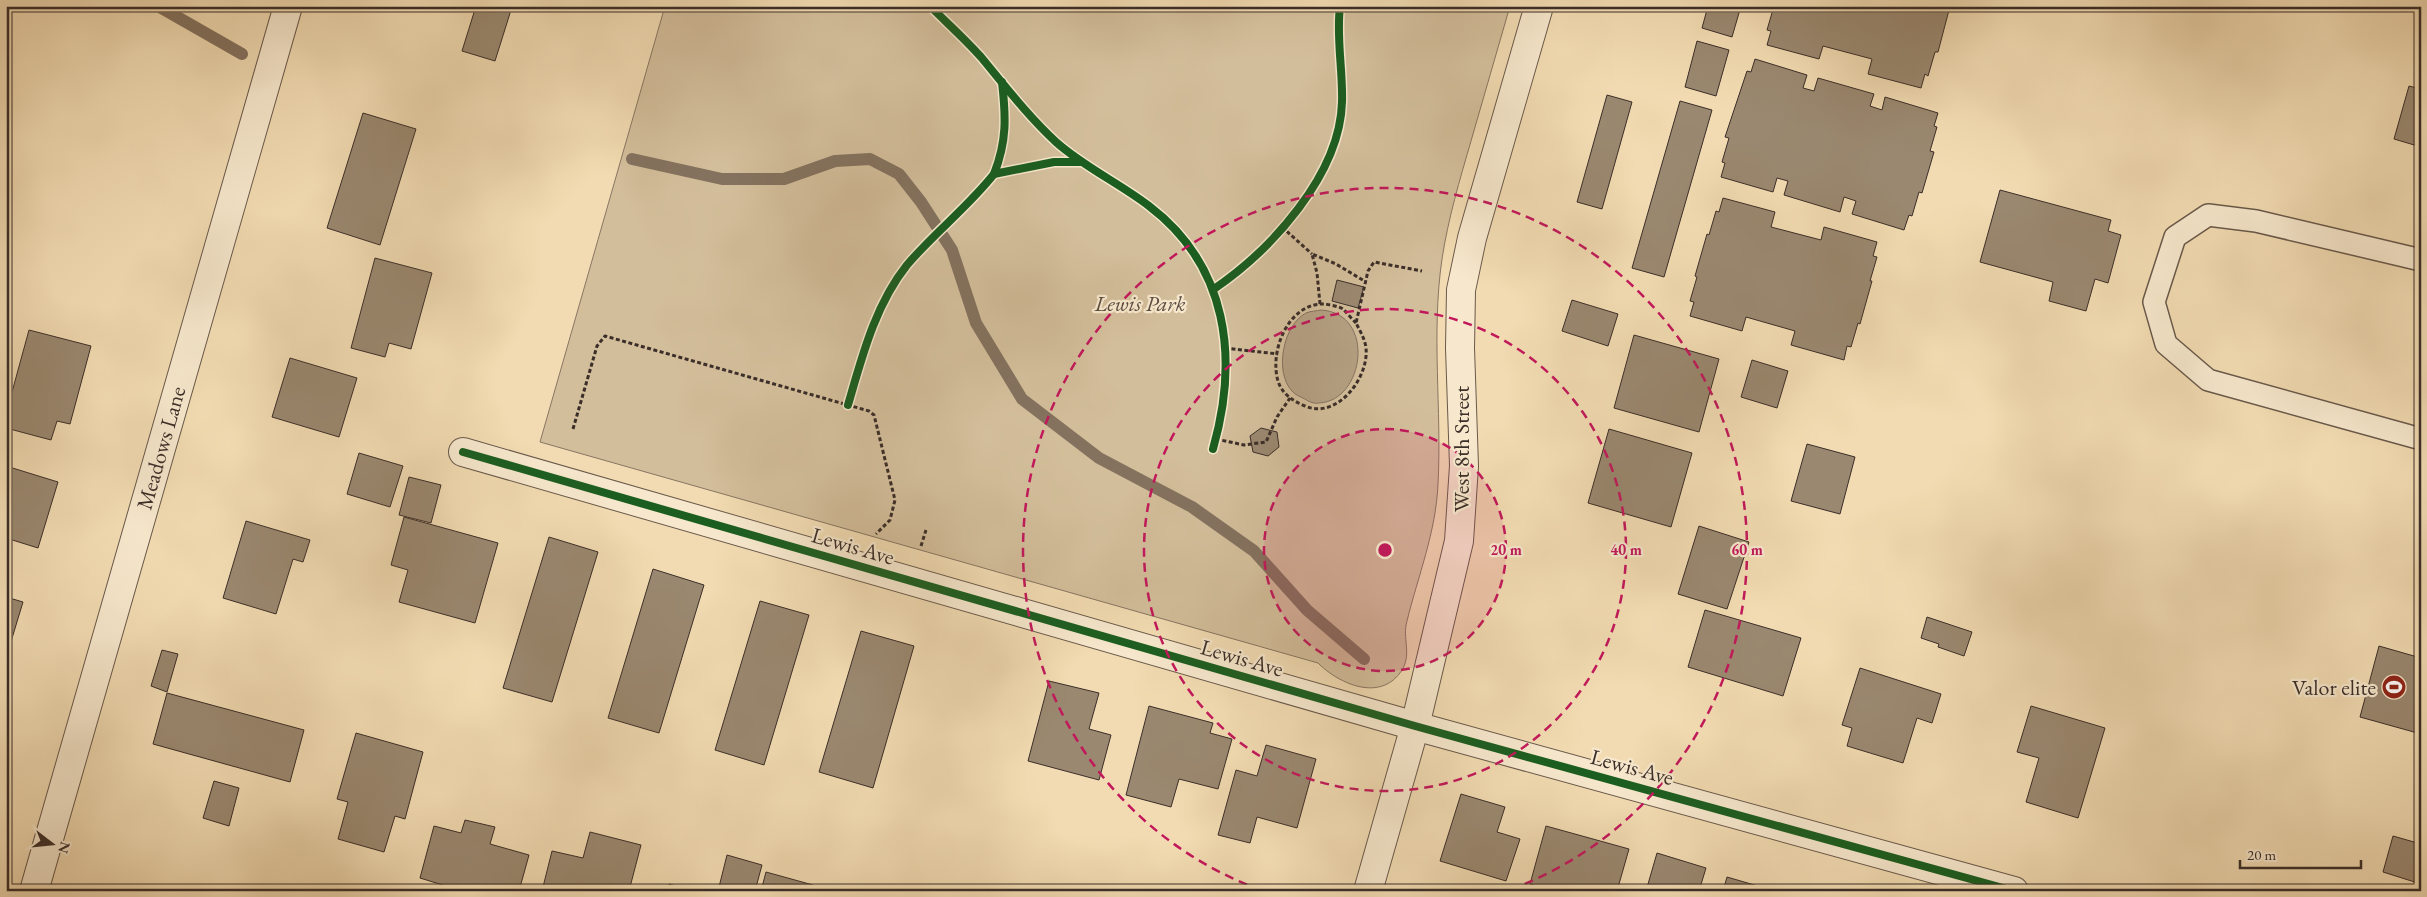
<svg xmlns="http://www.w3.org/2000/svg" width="2427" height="897" font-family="'EB Garamond',serif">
<rect width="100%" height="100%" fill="#f2dbb2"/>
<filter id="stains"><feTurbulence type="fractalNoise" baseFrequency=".004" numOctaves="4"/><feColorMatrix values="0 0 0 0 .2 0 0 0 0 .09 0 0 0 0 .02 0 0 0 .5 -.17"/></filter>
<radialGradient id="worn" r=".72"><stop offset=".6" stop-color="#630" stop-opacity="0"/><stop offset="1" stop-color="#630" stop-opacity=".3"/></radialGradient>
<path fill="#d3be9b" stroke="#877662" d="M665 6H1510C1497 51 1484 96 1471 141 1460 179 1448 219 1442 259 1431 334 1442 409 1438 484 1436 532 1418 576 1407 621 1402 638 1412 654 1402 670 1381 703 1339 684 1318 663L540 442Z"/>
<path fill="#b4a083" stroke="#84725f" d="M1321 310C1376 313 1365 401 1319 403 1315 404 1309 402 1305 399 1301 397 1295 395 1292 391 1274 372 1283 325 1306 313 1310 311 1317 311 1321 310Z"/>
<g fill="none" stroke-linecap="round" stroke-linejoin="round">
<g stroke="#84725f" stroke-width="12">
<path d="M158 6 242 54"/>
<path d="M632 159 722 179H784L835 161 870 159 899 174 921 202 952 250 976 323 1022 399 1099 458 1192 507 1254 551 1307 610 1364 659"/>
</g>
</g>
<g fill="#9a8870" stroke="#3b2e29">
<path d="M476 6H500L511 10 495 61 462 51Z"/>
<path d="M1708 6H1741L1732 37 1702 28Z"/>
<path d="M1774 6H1948L1947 9 1949 10 1938 52H1935L1928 76 1925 74 1921 88 1868 74 1872 59 1823 46 1819 59 1767 45 1771 31 1767 30Z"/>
<path d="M1697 41 1729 50 1716 96 1685 87Z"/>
<path d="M1755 59 1807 75 1803 88 1814 91 1818 78 1874 94 1870 106 1882 110 1885 97 1938 113 1934 126 1937 127 1930 151 1934 152 1922 193 1919 192 1912 216 1909 215 1904 230 1852 214 1856 201 1844 197 1840 212 1784 195 1788 181 1777 178 1773 192 1721 177 1725 163 1722 162 1729 138 1725 137 1747 71 1751 72Z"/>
<path d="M2409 86 2421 89V147L2394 139Z"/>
<path d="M1607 95 1632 102 1602 209 1577 202Z"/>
<path d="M1680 101 1712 110 1664 277 1632 268Z"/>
<path d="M363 113 416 129 380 245 327 228Z"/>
<path d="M2000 190 2111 220 2108 231 2121 235 2108 283 2095 279 2086 311 2049 301 2053 282 1980 262Z"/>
<path d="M1723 198 1775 212 1771 227 1821 240 1824 227 1877 242 1873 256 1877 257 1870 281H1872L1860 324 1858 323 1851 347 1847 346 1844 360 1791 345 1795 331 1746 317 1742 331 1690 316 1694 302 1690 301 1697 277 1695 276 1707 234 1709 235 1716 211 1719 212Z"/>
<path d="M375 258 432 273 411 349 389 343 385 357 351 348Z"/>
<path d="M1337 280 1364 287 1358 308 1332 301Z"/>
<path d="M1572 300 1618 314 1608 346 1562 331Z"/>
<path d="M29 330 91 346 70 424 57 421 51 440 6 428V414Z"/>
<path d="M1634 335 1719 359 1699 432 1614 408Z"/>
<path d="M290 358 357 378 339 437 272 417Z"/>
<path d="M1752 360 1788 371 1777 408 1741 397Z"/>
<path d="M1261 428 1277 432 1279 447 1268 456 1253 452 1250 436Z"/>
<path d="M1609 429 1692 453 1671 527 1588 503Z"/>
<path d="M1807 444 1855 457 1840 514 1791 501Z"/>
<path d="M359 453 403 466 390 507 347 494Z"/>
<path d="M6 466 58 482 38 548 6 538Z"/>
<path d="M409 477 441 485 431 523 399 515Z"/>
<path d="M404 517 498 543 475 623 399 602 408 570 391 565Z"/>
<path d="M246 521 310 540 303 562 293 559 276 614 223 598Z"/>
<path d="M1699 526 1749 542 1727 609 1678 594Z"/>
<path d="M549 537 598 552 552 702 503 688Z"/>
<path d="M653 569 704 585 659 733 608 718Z"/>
<path d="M6 597 23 602 6 658Z"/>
<path d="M760 601 809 615 764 765 715 750Z"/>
<path d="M1705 610 1801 638 1783 696 1688 667Z"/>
<path d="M1927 617 1972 632 1964 656 1938 647 1939 644 1921 638Z"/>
<path d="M861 631 914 646 873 788 819 772Z"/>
<path d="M2379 646 2421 658V734L2360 717Z"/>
<path d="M162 650 178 654 167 692 151 686Z"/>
<path d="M1860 668 1941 694 1932 723 1917 718 1903 763 1847 746 1852 728 1842 725Z"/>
<path d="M1049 681 1099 693 1089 729 1111 735 1099 780 1028 761Z"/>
<path d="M167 693 304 730 290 782 153 744Z"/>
<path d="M1149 706 1213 723 1210 733 1232 739 1218 789 1179 779 1171 807 1126 795Z"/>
<path d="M2031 706 2105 728 2078 818 2026 802 2039 758 2017 752Z"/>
<path d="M356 733 423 752 405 819 395 816 384 852 338 839 348 802 337 799Z"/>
<path d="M1266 745 1316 759 1297 828 1257 817 1250 843 1218 835 1236 770 1257 776Z"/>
<path d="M214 781 239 788 229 826 203 818Z"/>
<path d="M1461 794 1505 807 1497 832 1520 839 1506 881 1440 861Z"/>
<path d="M465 820 495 827 490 844 529 855 519 891H462L420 878 434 826 461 833Z"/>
<path d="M1546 826 1629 849 1617 891H1554L1530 884Z"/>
<path d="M590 832 641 845 629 891H542L552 851 583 858Z"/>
<path d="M2393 836 2421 844V884L2383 872Z"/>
<path d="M1657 853 1706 868 1699 891H1646Z"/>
<path d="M727 855 762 865 755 891H718Z"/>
<path d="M766 872 813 885 812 891H761Z"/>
<path d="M1727 877 1775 891H1723Z"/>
<path d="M669 884 694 891H668Z"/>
</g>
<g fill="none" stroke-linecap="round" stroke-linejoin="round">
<defs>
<path id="service" d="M2421 260 2256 221 2208 215 2175 237 2154 302 2166 344 2208 380 2421 439"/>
<g id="minor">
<path d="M463 452 1415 726 2014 891"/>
<path d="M34 891 288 6"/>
<path d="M1368 891 1415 726 1459 541 1464 466 1460 348 1461 290 1472 238 1539 6"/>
</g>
</defs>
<use href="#service" stroke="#69594b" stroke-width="24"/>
<use href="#minor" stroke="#69594b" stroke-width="30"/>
<g stroke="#3b2e29" stroke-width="3" stroke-dasharray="4 2.5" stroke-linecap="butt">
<path d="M1282 227 1312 254"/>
<path d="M1320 304 1317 273 1312 254 1336 264 1366 282"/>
<path d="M1356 323C1352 319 1347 313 1343 309 1338 306 1330 305 1324 304 1289 303 1269 350 1278 381 1282 394 1293 401 1305 406 1337 420 1369 378 1366 348 1365 339 1360 331 1356 323L1368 271 1374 262 1422 271"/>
<path d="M1225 348 1278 354"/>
<path d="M573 429 597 346 605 336 869 411 874 415 895 500 890 520 876 534"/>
<path d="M1216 439 1244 445 1266 442 1277 417 1290 398"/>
<path d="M921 546 926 530"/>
</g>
<use href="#service" stroke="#f7e8cd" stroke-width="21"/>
<use href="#minor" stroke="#f7e8cd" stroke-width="28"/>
<defs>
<g id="cycleway">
<path d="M930 6C947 23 965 39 981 57 1005 86 1028 116 1056 142 1084 167 1119 183 1149 206 1228 266 1239 358 1213 449"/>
<path d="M1002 82C1006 117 1007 141 994 174L1054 162H1081"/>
<path d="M1214 289C1271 250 1340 175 1342 102 1343 70 1336 38 1340 6"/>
<path d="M848 405C862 357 875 305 907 265 934 233 968 207 994 174"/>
<path d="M463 452 1415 726 2014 891"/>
</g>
</defs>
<use href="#cycleway" stroke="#f7e8cd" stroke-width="11"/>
<use href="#cycleway" stroke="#1b5e20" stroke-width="8"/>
</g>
<circle cx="1385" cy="550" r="121" fill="#c2185b" fill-opacity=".12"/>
<g fill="none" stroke="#c2185b" stroke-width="2.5" stroke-dasharray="9 6">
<circle cx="1385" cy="550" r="121"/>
<circle cx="1385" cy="550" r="241"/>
<path d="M1261 890A362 362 0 1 1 1509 890"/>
</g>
<defs>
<symbol id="stadium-disc" viewBox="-11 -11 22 22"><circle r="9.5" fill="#8f2418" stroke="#f7e8cd"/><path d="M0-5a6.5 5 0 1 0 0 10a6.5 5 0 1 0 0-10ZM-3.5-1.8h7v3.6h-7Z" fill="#fff"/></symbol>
</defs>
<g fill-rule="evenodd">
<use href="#stadium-disc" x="2380" y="673" width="28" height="28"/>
</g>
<g text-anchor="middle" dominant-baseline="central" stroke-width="4.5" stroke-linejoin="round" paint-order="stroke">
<g font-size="22" font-style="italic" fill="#594b40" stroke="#f7e8cd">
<text x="1140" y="303">Lewis Park</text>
</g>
<g font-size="22" fill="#3b2e29" stroke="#f7e8cd">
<text transform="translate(161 448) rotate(-74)">Meadows Lane</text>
<text transform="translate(1461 449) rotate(-90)">West 8th Street</text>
<text transform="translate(853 546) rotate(16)">Lewis Ave</text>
<text transform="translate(1242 658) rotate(16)">Lewis Ave</text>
<text transform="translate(1632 767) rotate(15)">Lewis Ave</text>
</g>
<g font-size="22" fill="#3b2e29" stroke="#f7e8cd" text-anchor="end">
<text x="2376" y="687">Valor elite</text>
</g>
</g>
<circle cx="1385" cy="550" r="8" fill="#c2185b" stroke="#f7e8cd" stroke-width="2.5"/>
<g font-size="15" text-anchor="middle" font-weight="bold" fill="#c2185b" stroke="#f7e8cd" stroke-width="4.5" stroke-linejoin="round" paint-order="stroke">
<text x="1506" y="555">20 m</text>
<text x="1626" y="555">40 m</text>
<text x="1747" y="555">60 m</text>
</g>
<rect width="2427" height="897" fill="none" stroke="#f2dbb2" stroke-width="25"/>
<rect x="8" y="8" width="2412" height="882" fill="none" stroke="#3b2e29" stroke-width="2.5"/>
<rect x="12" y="12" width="2402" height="872" fill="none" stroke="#3b2e29"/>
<g transform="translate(52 844) rotate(106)" stroke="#f7e8cd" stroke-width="4" paint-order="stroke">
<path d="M0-4L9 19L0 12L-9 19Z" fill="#3b2e29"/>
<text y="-8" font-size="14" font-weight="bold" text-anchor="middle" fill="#3b2e29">N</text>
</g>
<path d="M2240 860v8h121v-8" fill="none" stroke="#3b2e29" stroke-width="2.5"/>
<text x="2247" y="860" font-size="15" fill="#3b2e29" stroke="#f7e8cd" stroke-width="4" paint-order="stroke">20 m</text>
<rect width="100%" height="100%" filter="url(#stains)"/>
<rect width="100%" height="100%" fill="url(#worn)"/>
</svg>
